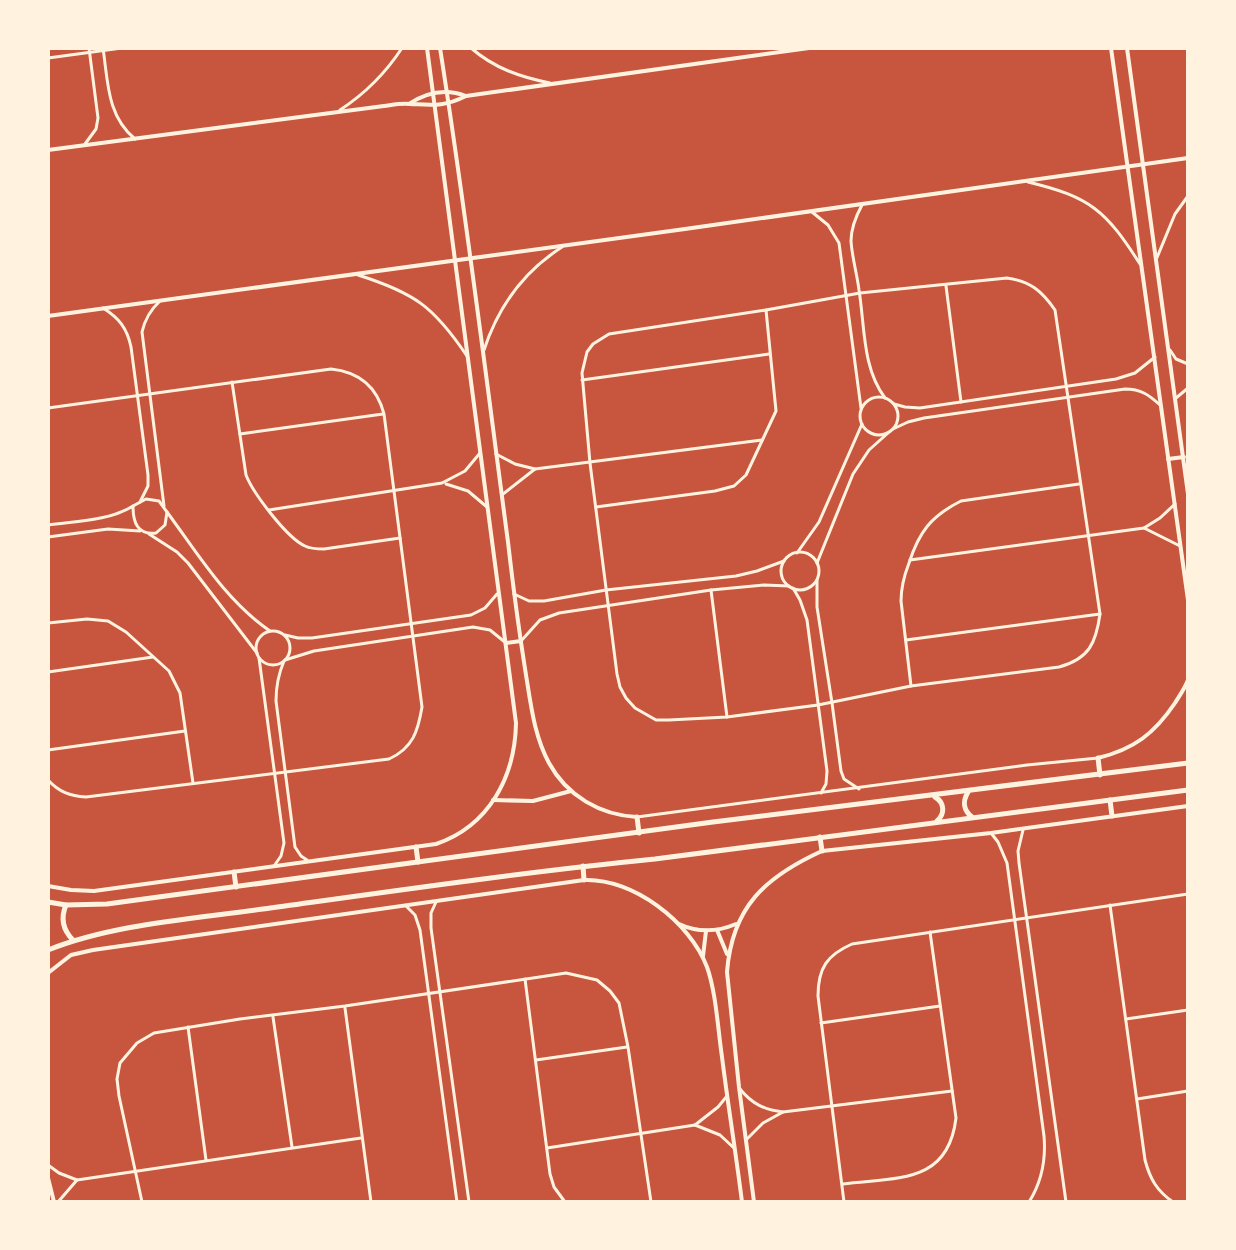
<svg xmlns="http://www.w3.org/2000/svg" width="1236" height="1250" font-family="'IBM Plex Sans',sans-serif">
<rect width="100%" height="100%" fill="#c8553d"/>
<g fill="none" stroke-linecap="round" stroke-linejoin="round">
<g stroke="#fff3e0" stroke-width="3">
<path d="M103 48C108 82 107 116 135 139"/>
<path d="M471 48C494 68 520 77 550 83"/>
<path d="M48 58 122 48"/>
<path d="M340 110C366 93 385 74 402 48"/>
<path d="M85 144 96 129 98 118 89 48"/>
<path d="M1028 182C1091 197 1106 211 1140 264"/>
<path d="M862 205C856 216 851 228 851 241 852 257 857 274 859 290 865 327 862 367 885 398"/>
<path d="M812 212 828 225 839 243 861 408"/>
<path d="M1156 260 1175 214 1188 196"/>
<path d="M358 275C415 293 434 307 467 356"/>
<path d="M1007 278C1030 281 1042 291 1055 310L1100 614C1096 643 1089 659 1059 667L911 686 818 705 727 717 669 720H656L635 708 626 698 620 687 617 674 590 463 582 373 587 352 593 344 609 334 766 310 860 293Z"/>
<path d="M946 286 961 402"/>
<path d="M160 301C150 310 145 319 142 332L164 506"/>
<path d="M103 308C119 318 127 328 131 347L148 475V486L140 502"/>
<path d="M484 350C498 307 523 272 562 247"/>
<path d="M1170 350 1176 359 1188 364"/>
<path d="M582 380 769 354"/>
<path d="M232 382 246 475C253 493 287 538 305 546 311 549 317 549 324 549L400 538"/>
<circle cx="879" cy="416" r="19"/>
<path d="M1176 398 1188 388"/>
<path d="M894 404 905 407 920 408 1116 379 1135 373 1155 357"/>
<path d="M48 408 331 369C360 372 377 387 384 414L422 707C418 731 413 748 389 759L86 797C70 796 59 792 48 780"/>
<path d="M893 429 908 422 924 418 1125 389C1141 389 1149 395 1160 405"/>
<path d="M240 434 383 414"/>
<path d="M496 454 515 464 535 469 762 440"/>
<path d="M446 484 468 491 487 507"/>
<path d="M503 494 535 469"/>
<path d="M146 499 159 501 167 512 165 525 156 533C137 535 133 522 133 506Z"/>
<path d="M596 507 715 491 734 486 746 475 776 411 766 310"/>
<path d="M269 510 442 483 465 471 480 453"/>
<path d="M167 512C198 554 226 601 270 631"/>
<path d="M48 525C76 521 109 521 133 506"/>
<path d="M1144 528 1180 546"/>
<path d="M149 534 177 552 188 563 257 653"/>
<path d="M48 537 108 529 140 531"/>
<circle cx="800" cy="571" r="19"/>
<path d="M797 553 819 522 862 424"/>
<path d="M910 560 1144 528 1160 518 1175 504"/>
<path d="M817 563 853 474 869 450 888 433"/>
<path d="M817 580V607L832 703 841 771 844 779 859 789"/>
<path d="M793 588 800 600 807 620 827 771 826 784 821 793"/>
<path d="M711 590 727 717"/>
<path d="M514 594 529 601H544L606 590 736 576 757 571 784 561"/>
<path d="M48 623 87 619 108 621 126 632 169 671 180 693 193 783"/>
<circle cx="273" cy="648" r="17"/>
<path d="M285 635 298 638H312L471 615 485 608 497 594"/>
<path d="M906 640 1100 614"/>
<path d="M521 641 540 620 559 613 711 590 764 585 789 586"/>
<path d="M259 658 284 843 281 856 274 866"/>
<path d="M285 660 314 651 473 627 490 630 506 643"/>
<path d="M284 661C278 675 276 686 276 701L295 847 301 856 307 860"/>
<path d="M48 672 153 657"/>
<path d="M911 686 901 601C901 587 904 576 909 563 919 532 931 516 961 501L1079 484"/>
<path d="M48 750 185 731"/>
<path d="M637 817 1027 765 1098 758"/>
<path d="M1023 830 1018 851 1019 863 1066 1202"/>
<path d="M991 833 998 842 1007 863 1044 1136C1046 1159 1041 1183 1029 1202"/>
<path d="M436 902 431 913V928L469 1202"/>
<path d="M1110 905 1145 1160C1150 1179 1157 1191 1173 1202"/>
<path d="M407 907 415 915 420 930 457 1202"/>
<path d="M525 979 550 1174 554 1187 565 1202"/>
<path d="M345 1008 371 1202"/>
<path d="M273 1017 292 1147"/>
<path d="M1126 1019 1188 1010"/>
<path d="M821 1023 940 1006"/>
<path d="M188 1027 206 1160"/>
<path d="M536 1060 627 1047"/>
<path d="M740 1089C752 1104 765 1110 783 1112L952 1091"/>
<path d="M1137 1099 1188 1091"/>
<path d="M695 1125 718 1107 727 1096"/>
<path d="M746 1140 763 1123 783 1112"/>
<path d="M547 1148 695 1125 720 1135 734 1148"/>
<path d="M48 1165 59 1173 77 1180 361 1138"/>
<path d="M843 1184C896 1177 948 1185 956 1118L930 932"/>
<path d="M58 1202 77 1180"/>
<path d="M142 1202 119 1096 117 1079 120 1063 137 1043 154 1033 240 1019 345 1006 566 973 597 980 610 991 619 1003 628 1047 651 1202"/>
<path d="M844 1202 818 996C818 968 827 955 852 944L1188 894"/>
<path d="M1034 1202H1050"/>
</g>
<g stroke="#fff3e0" stroke-width="4">
<path d="M440 48C466 212 486 377 508 542 513 586 519 631 526 675 531 705 534 735 549 763 567 796 600 815 637 817"/>
<path d="M1111 48 1188 600"/>
<path d="M1127 48 1188 494"/>
<path d="M409 104C427 92 445 88 466 96"/>
<path d="M48 150 384 106C392 105 401 103 410 104 433 105 444 107 466 96L809 48"/>
<path d="M48 316 685 229 1188 158"/>
<path d="M1168 459 1184 457"/>
<path d="M506 643 521 641"/>
<path d="M1098 758C1134 749 1154 734 1175 703 1180 695 1185 688 1188 680"/>
<path d="M493 800 533 801 571 791"/>
<path d="M48 886 71 890 94 891 436 844C489 826 515 777 516 723L427 48"/>
<path d="M679 924C698 933 717 932 736 924"/>
<path d="M717 930 727 954"/>
<path d="M703 956 706 931"/>
<path d="M48 973 71 955 93 950 584 880C633 878 690 922 707 967 716 992 718 1030 722 1057 728 1105 736 1154 742 1202"/>
<path d="M48 1178 54 1202"/>
<path d="M754 1202 739 1087 727 972C732 907 765 877 822 851L991 833 1188 806"/>
</g>
<g stroke="#fff3e0" stroke-width="5">
<path d="M1098 758 1100 775"/>
<path d="M968 792C962 802 964 811 972 817"/>
<path d="M935 797C945 803 945 814 937 821"/>
<path d="M1110 800 1112 816"/>
<path d="M637 817 639 833"/>
<path d="M820 837 822 851"/>
<path d="M416 847 418 862"/>
<path d="M583 866 584 880"/>
<path d="M234 872 236 887"/>
<path d="M48 902 66 905 107 904 713 822 1188 763"/>
<path d="M66 905C60 919 63 930 73 940"/>
<path d="M48 950C113 924 193 919 263 909 393 891 524 872 655 859L1188 790"/>
</g>
</g>
<rect width="1236" height="1250" fill="none" stroke="#fff3e0" stroke-width="100"/>
</svg>
